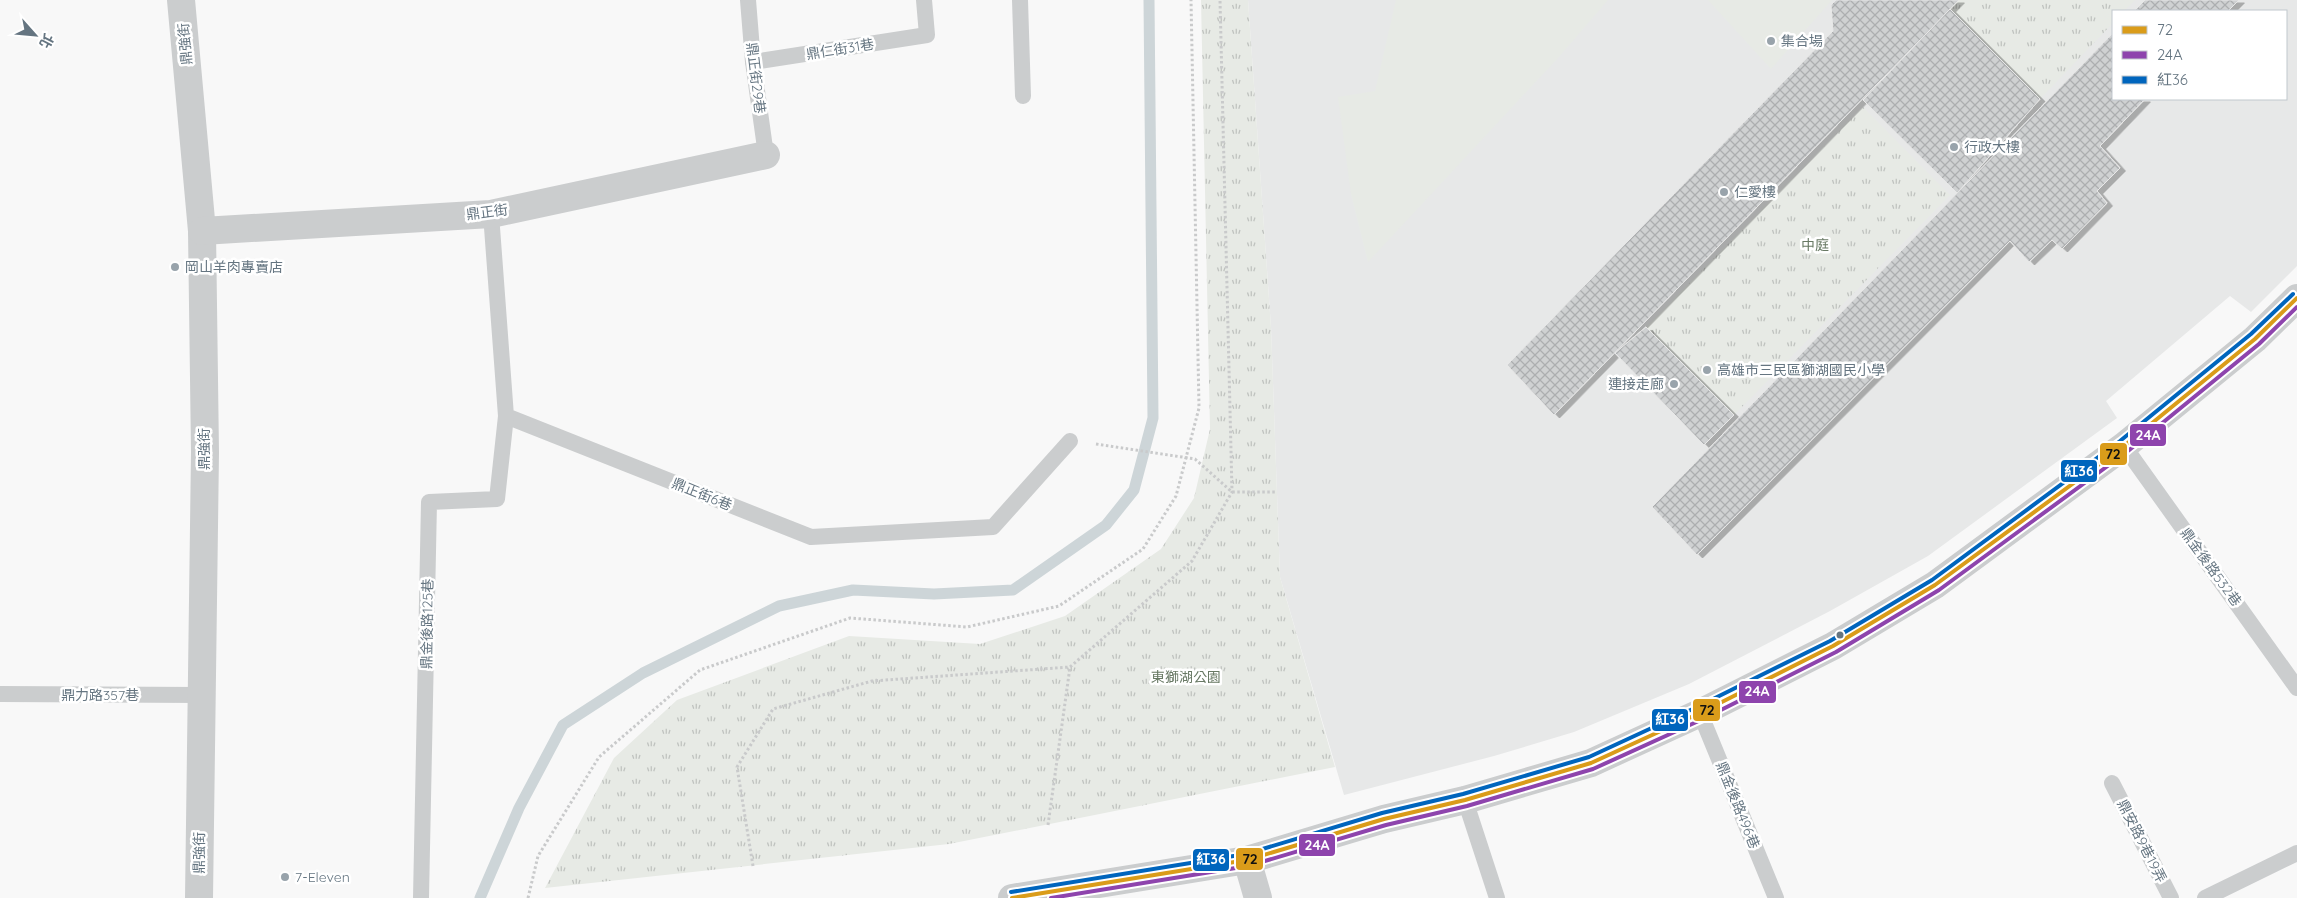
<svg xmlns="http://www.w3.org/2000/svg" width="2297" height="898" font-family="Quicksand,'Noto Sans TC',sans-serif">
<defs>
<pattern id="park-tufts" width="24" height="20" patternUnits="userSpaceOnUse" patternTransform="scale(1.25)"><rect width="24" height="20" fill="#e7eae5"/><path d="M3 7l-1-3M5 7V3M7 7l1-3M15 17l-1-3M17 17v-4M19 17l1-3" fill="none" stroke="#bfc2bf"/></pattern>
<pattern id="building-cross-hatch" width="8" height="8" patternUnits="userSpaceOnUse" patternTransform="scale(1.25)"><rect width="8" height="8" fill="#cfd1d2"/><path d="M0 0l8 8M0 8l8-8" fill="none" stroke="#acaeb0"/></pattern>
<filter id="shadow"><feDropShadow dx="5.5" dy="3" stdDeviation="0" flood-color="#0004"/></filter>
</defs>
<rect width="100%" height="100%" fill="#f8f8f8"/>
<path fill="#e7e8e8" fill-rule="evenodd" d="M1248 0H2297V266L2251 312 2230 296 2106 401 2117 418 1928 556 1830 611 1689 684 1574 732 1494 756 1344 795 1280 577 1271 327ZM2113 11H2286V99H2113Z"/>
<g fill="#e7eae5">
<path d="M1396 0H1608L1558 58 1368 262 1351 194 1338 97 1375 91Z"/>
<path d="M1708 0H1832L1771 69Z"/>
</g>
<g fill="url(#park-tufts)">
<path d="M1201 0H1248L1271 327 1280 577 1335 767 949 844 545 888 614 758 677 700 849 636 980 644 1065 616 1161 549 1194 498 1210 429Z"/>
<path d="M1959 0H2135L2124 11H2113V23L2040 99 1950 9Z"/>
<path d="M1863 107 1950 195 1734 415 1646 327Z"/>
</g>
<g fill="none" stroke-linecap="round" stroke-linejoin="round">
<path stroke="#cdd5d8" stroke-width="11" d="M480 898 519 808 563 725 643 673 779 606 853 590 934 594 1013 590 1106 525 1134 490 1153 418 1149 0"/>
</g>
<g fill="url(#building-cross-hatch)" stroke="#e8e8e8" filter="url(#shadow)">
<path d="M1836 0H1959L1554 415 1507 365 1833 31 1831 5Z"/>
<path d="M2145 0H2239L2228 11H2134Z"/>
<path d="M1950 9 2040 99 1957 193 1863 100Z"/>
<path d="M2113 33V99H2145L2100 146 2120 168 2097 191 2107 203 2062 249 2052 240 2029 262 2010 241 1697 555 1652 507Z"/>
<path d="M1646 327 1734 415 1704 445 1615 353Z"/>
</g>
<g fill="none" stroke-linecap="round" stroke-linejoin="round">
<g stroke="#c9cacb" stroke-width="3" stroke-dasharray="2.5 2.5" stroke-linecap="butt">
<path d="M1096 444 1195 459 1232 492H1277"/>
<path d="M1048 825 1070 667"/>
<path d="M753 866 737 767 773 709 872 681 1070 667 1192 561 1232 492 1220 0"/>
<path d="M528 898 538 856 599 757 700 670 850 618 967 627 1059 606 1143 549 1176 496 1199 408 1191 0"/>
</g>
<g stroke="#cbcdce" stroke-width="16">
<path d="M748 0 753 62 766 155"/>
<path d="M1020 0 1023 96"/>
<path d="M753 62 927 35 924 0"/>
<path d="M491 214 506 416 811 537 993 527 1070 441"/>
<path d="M2124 446 2297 688"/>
<path d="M0 694 201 695"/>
<path d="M1700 713 1776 898"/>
<path d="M2112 783 2171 898"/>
<path d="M1465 800 1497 898"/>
<path d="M421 898 429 502 497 499 506 416"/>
<path d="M2205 898 2297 853"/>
</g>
<g stroke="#cbcdce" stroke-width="28">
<path d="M181 0 202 231 205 452 199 898"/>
<path d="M202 231 491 214 766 155"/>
<path d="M1247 860 1258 898"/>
<path d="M1012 898 1247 860 1384 819 1465 800 1591 763 1700 713 1833 646 1935 585 2124 446 2255 339 2297 298"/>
</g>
<defs>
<path id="bus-1" d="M1012 898 1247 860 1384 819 1465 800 1591 763 1700 713 1833 646 1935 585 2124 446 2255 339 2297 298"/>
<path id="bus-2" d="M1051 898 1248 866 1386 825 1467 806 1593 769 1703 719 1836 652 1939 590 2128 451 2259 344 2297 307"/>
<path id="bus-3" d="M1011 892 1246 854 1382 813 1463 794 1589 757 1697 707 1830 641 1932 580 2120 441 2251 334 2293 294"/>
</defs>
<use href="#bus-1" stroke="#fff" stroke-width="8"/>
<use href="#bus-2" stroke="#fff" stroke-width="8"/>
<use href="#bus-3" stroke="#fff" stroke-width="8"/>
<use href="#bus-1" stroke="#da9c1a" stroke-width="4"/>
<use href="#bus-2" stroke="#8e44ad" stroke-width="4"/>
<use href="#bus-3" stroke="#0065bd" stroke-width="4"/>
</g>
<g fill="#98a3ab" stroke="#fff" stroke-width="2">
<circle cx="1771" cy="41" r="5"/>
<circle cx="1954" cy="147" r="5"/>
<circle cx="1724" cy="192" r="5"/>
<circle cx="175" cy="267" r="5"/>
<circle cx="1707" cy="370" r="5"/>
<circle cx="1674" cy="384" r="5"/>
<circle cx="285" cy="877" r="5"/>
</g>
<circle fill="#657581" stroke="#fff" stroke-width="2" cx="1840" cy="635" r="4.5"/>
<g text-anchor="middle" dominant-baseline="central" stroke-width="5" stroke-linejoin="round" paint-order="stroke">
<g font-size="14" fill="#657581" stroke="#fff" text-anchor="start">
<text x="1781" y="41">集合場</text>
<text x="1964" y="147">行政大樓</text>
<text x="1734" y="192">仁愛樓</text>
<text x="185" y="267">岡山羊肉專賣店</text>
<text x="1717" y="370">高雄市三民區獅湖國民小學</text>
<text x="1664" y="384" text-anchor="end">連接走廊</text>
<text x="295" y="877">7-Eleven</text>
</g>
<g font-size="14" fill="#657581" stroke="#fff">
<text transform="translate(185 44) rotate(-95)">鼎強街</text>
<text transform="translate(840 49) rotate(-9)">鼎仁街31巷</text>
<text transform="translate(756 78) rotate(83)">鼎正街29巷</text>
<text transform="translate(487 212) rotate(-7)">鼎正街</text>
<text transform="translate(204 449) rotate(-90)">鼎強街</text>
<text transform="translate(702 494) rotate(22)">鼎正街6巷</text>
<text transform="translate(2211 567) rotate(54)">鼎金後路532巷</text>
<text transform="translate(427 624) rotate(-89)">鼎金後路125巷</text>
<text x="100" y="695">鼎力路357巷</text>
<text transform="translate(1738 805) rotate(68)">鼎金後路496巷</text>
<text transform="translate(2142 841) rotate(63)">鼎安路9巷19弄</text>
<text transform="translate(199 853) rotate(-89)">鼎強街</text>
</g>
<g font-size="14" fill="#687964" stroke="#fff">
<text x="1815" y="245">中庭</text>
<text x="1186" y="677">東獅湖公園</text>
</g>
</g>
<g stroke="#fff" stroke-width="2">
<rect x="2129" y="423" width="38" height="24" rx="5" fill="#8e44ad"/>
<rect x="2099" y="442" width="29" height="24" rx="5" fill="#da9c1a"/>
<rect x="2060" y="459" width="38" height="24" rx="5" fill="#0065bd"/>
<rect x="1738" y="680" width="39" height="24" rx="5" fill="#8e44ad"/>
<rect x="1692" y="698" width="29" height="24" rx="5" fill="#da9c1a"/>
<rect x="1651" y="708" width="38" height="24" rx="5" fill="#0065bd"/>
<rect x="1298" y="833" width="38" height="24" rx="5" fill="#8e44ad"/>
<rect x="1235" y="847" width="29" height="24" rx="5" fill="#da9c1a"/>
<rect x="1192" y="848" width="38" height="24" rx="5" fill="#0065bd"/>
</g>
<g font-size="14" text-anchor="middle" font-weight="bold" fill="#fff">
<text x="2148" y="440">24A</text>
<text x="2079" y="476">紅36</text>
<text x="1757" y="696">24A</text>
<text x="1670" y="724">紅36</text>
<text x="1317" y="850">24A</text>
<text x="1211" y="864">紅36</text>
</g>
<g font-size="14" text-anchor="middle" font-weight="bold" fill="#111">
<text x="2113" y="459">72</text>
<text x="1707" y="715">72</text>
<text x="1250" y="864">72</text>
</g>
<rect x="2112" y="10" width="175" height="90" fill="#ffffff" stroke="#c1c8cd"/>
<rect x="2122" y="26" width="25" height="8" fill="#da9c1a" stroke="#c1c8cd"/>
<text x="2157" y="35" font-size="15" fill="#657581">72</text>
<rect x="2122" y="51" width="25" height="8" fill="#8e44ad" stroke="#c1c8cd"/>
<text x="2157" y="60" font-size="15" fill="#657581">24A</text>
<rect x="2122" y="76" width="25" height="8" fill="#0065bd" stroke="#c1c8cd"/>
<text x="2157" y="85" font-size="15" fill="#657581">紅36</text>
<g transform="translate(35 35) rotate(117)" stroke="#ffffff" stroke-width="4" paint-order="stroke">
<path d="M0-4L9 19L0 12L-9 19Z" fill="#657581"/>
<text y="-8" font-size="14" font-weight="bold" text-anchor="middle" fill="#657581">北</text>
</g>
</svg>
